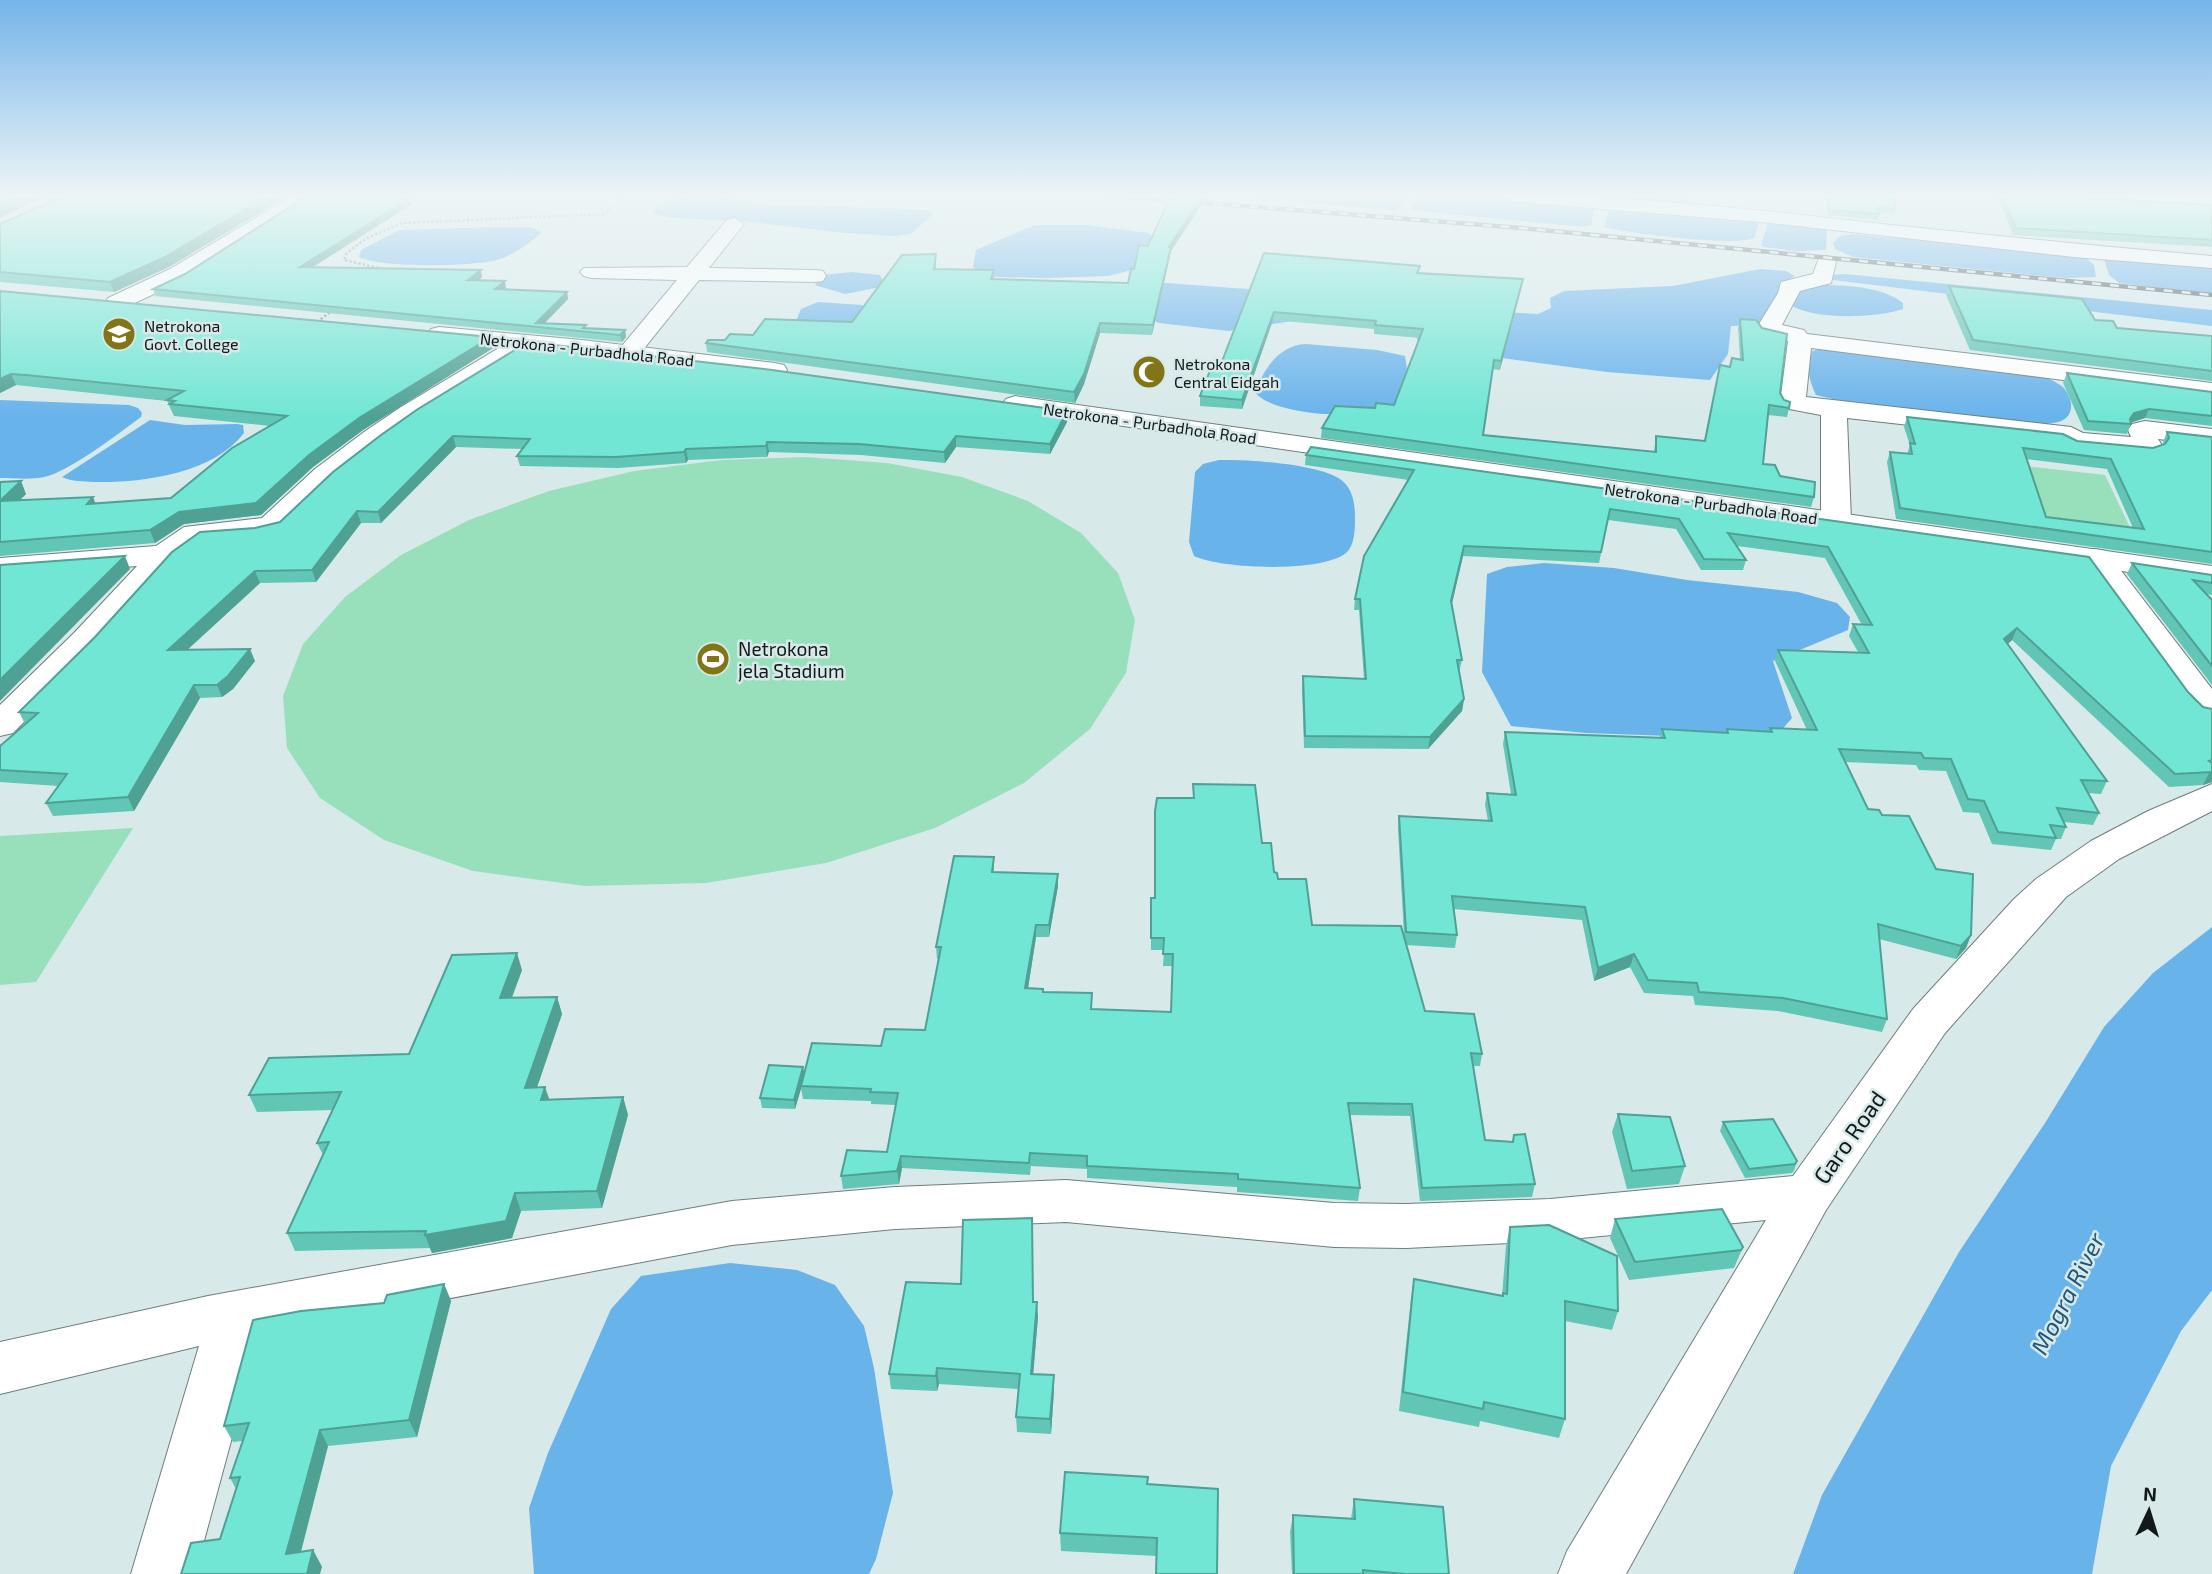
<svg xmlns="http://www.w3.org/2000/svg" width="2212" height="1574" font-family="'Exo 2',sans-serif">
<rect width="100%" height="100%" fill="#d8e9ea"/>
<g fill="#98e0bc">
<path d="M806 457 887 463 962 477 1028 501 1081 533 1118 573 1135 620 1126 673 1090 729 1024 783 935 828 826 863 706 883 585 886 473 871 384 840 320 798 287 748 283 696 303 644 345 597 401 555 469 520 549 491 634 471 721 460Z"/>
<path d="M2026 466 2105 475 2135 538 2049 527Z"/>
<path d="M133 828 36 982 0 985V836Z"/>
</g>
<g fill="#69b3eb">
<path d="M690 195 716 196 749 204 908 209 927 210 933 214 911 234 896 236 845 233 742 221 672 218 653 214 657 205Z"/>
<path d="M1257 195H1406L1407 197 1398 210 1258 199Z"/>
<path d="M1441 195H1490L1595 207 1591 225 1583 227 1410 210 1418 196Z"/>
<path d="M1530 195H1688L1686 204 1656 207Z"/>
<path d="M1610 208 1758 220 1759 223 1754 238C1738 247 1626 233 1604 227Z"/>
<path d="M1768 222 1827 228 1826 250 1795 251 1764 247 1761 245Z"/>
<path d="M1035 225H1087L1149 233 1152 236 1147 266 1108 276 1046 278 999 277 983 275 973 267 976 250Z"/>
<path d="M496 227H530L542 232C530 243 516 253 500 259 477 267 380 268 359 257L361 250 399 230Z"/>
<path d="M1853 234 2084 256 2094 265 2096 277 2065 278 1853 257 1835 249 1833 243 1840 236Z"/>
<path d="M2104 259 2212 265V294L2119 283 2109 275Z"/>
<path d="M1760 269 1786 271 1795 276 1783 283 1764 321 1757 325 1731 326 1728 354 1710 380 1607 372 1434 349 1419 343 1417 339 1418 330 1502 312 1538 314 1551 308 1550 298 1564 291 1673 286Z"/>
<path d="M852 272 880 275 883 281 881 287 845 294 815 285 822 275Z"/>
<path d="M1845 274 2212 310V326L1833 280V275Z"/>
<path d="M1166 283 1261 290 1298 320 1229 331 1159 323 1152 320 1158 284Z"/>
<path d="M1813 285C1841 285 1880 285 1903 303V309C1877 318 1816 320 1792 306L1793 294Z"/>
<path d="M818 302 862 305 866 311 850 325 796 321 801 309Z"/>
<path d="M1306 344 1377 350 1405 356 1407 369 1395 406C1375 408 1354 413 1334 414 1316 415 1265 408 1255 392 1264 369 1279 345 1306 344Z"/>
<path d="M1822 349 2023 371C2037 375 2053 378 2064 388 2067 392 2070 398 2071 403 2073 425 2049 424 2033 424L1841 401 1816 395C1808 377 1807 370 1812 351Z"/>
<path d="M0 400 129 405 138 408 142 413 141 417C119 433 69 472 44 477 30 480 14 478 0 478Z"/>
<path d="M150 420 185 425 237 424 243 425 244 433C213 474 141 483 94 482 83 481 72 482 62 477Z"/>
<path d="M1219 460C1247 459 1319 464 1340 479 1353 488 1355 504 1355 518 1355 529 1355 545 1346 553 1321 573 1222 569 1194 556L1189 542 1195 472 1203 464Z"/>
<path d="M1544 563 1614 568 1687 580 1798 592 1837 603 1850 617 1848 630 1773 661 1792 718 1779 733 1751 739 1586 733 1511 726 1482 672 1487 574 1507 567Z"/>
<path d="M2212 927V1290L2181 1331 2111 1466 2092 1574H1793L1822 1495 1959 1252 2045 1123 2104 1027 2153 973Z"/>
<path d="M730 1263 797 1270 835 1285 864 1326 874 1368 893 1493 876 1559 869 1574H534L529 1508 548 1453 611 1309 641 1276Z"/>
</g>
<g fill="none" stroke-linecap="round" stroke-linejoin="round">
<defs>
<g id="minor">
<path d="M294 195H308L310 199 186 279 124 308H108L105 303 108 298 170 269Z"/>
<path d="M1501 195C1631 195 1761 210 1891 225 1998 236 2105 247 2212 256V268L2074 257 1771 223 1510 201Z"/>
<path d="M2060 195 2212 197V209L2069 201Z"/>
<path d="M734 218 744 224 709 268 815 270 823 271 826 276 823 281 815 282 699 280 642 351H626L622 346 626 341 677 280 591 278 584 276 580 272 584 268 687 267 727 220Z"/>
<path d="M1826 256 1833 258 1836 262 1831 283 1800 291 1782 325 1804 330 1807 334 2212 383V399L1811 348 1806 397 2071 427 2083 433 2131 437 2128 430 2132 424 2145 421 2212 429V445L2158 439 2163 447 2159 453 2149 455 2073 448 2064 446 2061 442 1847 418 1851 520 1846 526 1836 529 1826 526 1821 520V415L1784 408 1780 403 1788 341 1760 334 1756 329 1778 293 1781 282 1813 274 1819 258Z"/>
<path d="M525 335 533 337 537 342 533 347 419 417 382 444 335 481 282 531 259 537 203 541 175 562 98 647 13 733 0 736V705L74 633 137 566 0 576V558L156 546 184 527 262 518 315 469 364 432 401 407 517 337Z"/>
<path d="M2095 549 2106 551 2212 689V720L2199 717 2184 702 2080 558 2084 551Z"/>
<path d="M2212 784V811L2119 859 2066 897 1945 1033 1826 1210 1626 1574H1558L1567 1551 1766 1220 1550 1241 1406 1248 1334 1247 1066 1222 895 1229 732 1245 260 1334 195 1574H131L199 1346 0 1394V1342L208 1296 732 1201 895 1187 1066 1180 1334 1203 1406 1204 1550 1199 1793 1176 1913 1009 2014 899 2036 879 2091 841 2148 811Z"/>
</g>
<g id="major">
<path d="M439 327 582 340 775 363 784 365 787 370 784 375 775 377 431 339 427 334 431 329Z"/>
<path d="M1015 396 2212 566V584L1006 409 1002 404 1006 399Z"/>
</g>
</defs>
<use href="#minor" stroke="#6e7d7e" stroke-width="2"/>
<use href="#major" stroke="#6e7d7e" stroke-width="2"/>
<g stroke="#919e9f" stroke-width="2.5" stroke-dasharray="2.5 2" stroke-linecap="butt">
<path d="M387 270 344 260 346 254 365 239 402 223 605 214 626 195"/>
<path d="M317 322 333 310"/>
</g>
<use href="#minor" fill="#fff" fill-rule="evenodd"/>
<use href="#major" fill="#fff" fill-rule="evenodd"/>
<defs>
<path id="rail" d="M1106 195 1521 228 2212 295"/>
</defs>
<use href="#rail" stroke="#555e5f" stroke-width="4.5"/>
<use href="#rail" stroke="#d8e9ea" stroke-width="2.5" stroke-dasharray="9" stroke-linecap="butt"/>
</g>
<g fill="#61c6b6" fill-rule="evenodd">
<path d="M66 195H277L279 201 169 267 114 292 0 282V224Z"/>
<path d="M1826 195H1893L1896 209 1894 214 1879 213 1878 220 1828 215Z"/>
<path d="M1997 195H2068L2071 197 2212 205V247L2013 235Z"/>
<path d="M412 204 312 267 482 277 478 281 506 288 504 290 567 292 568 299 544 323 587 328 625 330 626 337 622 342 155 296 153 289Z"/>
<path d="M1171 251 1152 335 1100 333 1084 384 1075 403 707 352 706 343 852 322 936 254V269L994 270 995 279 1128 283 1134 269Z"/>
<path d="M1264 253 1420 266 1419 273 1521 287 1500 370 1492 369 1483 435 1654 452 1656 436 1704 441 1730 367 1740 359 1738 328 1740 319 1780 393 1789 408 1787 417 1768 415 1763 464 1780 476 1814 497 1811 507 1321 438 1322 428 1375 408 1394 405 1420 338 1374 334V329L1273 320 1242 409 1200 406V396L1221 364Z"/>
<path d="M1949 286 2095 320 2117 328 2212 336V381L1970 350 1946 295Z"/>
<path d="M0 291 493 348 363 430 313 467 261 515 184 524 155 543 0 556V482L26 494 20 500 95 504 171 498 270 426 174 416 167 401 16 385 0 393Z"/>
<path d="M2067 373 2212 392V426L2145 418 2131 422 2127 434 2084 430 2063 383Z"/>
<path d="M1067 411V422L1050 454 956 447 945 463 861 455 769 452 767 457 688 460 686 463 618 468 520 466 517 456 522 449 456 447 381 523H361L316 582 260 583 187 650 255 661 233 689 222 697 200 698 134 811 53 816 46 803 58 786 0 782V746L25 724 19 712 255 528 280 522 381 435Z"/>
<path d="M1907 417 2077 441 2153 448 2164 445 2163 442 2167 432 2212 437V564L1896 519 1887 462 1890 452 1907 454 1910 445 1904 427ZM2026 459 2107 469 2133 528 2046 517Z"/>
<path d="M1306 455 2089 557 2188 692 2212 782 2203 785 2169 787 2012 640 2008 644 2107 781 2101 794 2088 793 2099 813 2093 825 2064 822 2066 827 2061 839H2056L2051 850 1992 844 1979 813 1963 812 1946 771 1919 770 1916 765 1845 762 1868 809 1882 815 1971 935 1966 948 1956 959 1879 939 1887 1019 1882 1032 1778 1011 1695 1005 1693 996 1644 993 1630 967 1594 981 1582 920 1453 909 1457 935 1455 948 1406 945 1425 1011 1482 1054 1480 1066H1473L1485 1140 1512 1142 1514 1135 1535 1184 1532 1197 1420 1201 1410 1116 1350 1115 1360 1188 1358 1201 1237 1192V1187L1087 1178V1169L1031 1166 1030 1175 902 1168 899 1184 843 1189 841 1176 887 1152 896 1105 871 1104V1101L803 1099 801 1088 795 1109 762 1108 760 1098 804 1073 925 1030 939 959H937L936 947 994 857V872L1058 886 1049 937H1036L1028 988 1043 992 1092 1009 1171 1012 1173 966H1163L1164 950H1151V898H1155L1193 798V784L1262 843 1274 872 1312 925 1404 935 1398 828 1399 816 1488 821 1485 805 1487 793 1511 794 1503 744 1505 732 1660 738 1662 729 1726 733 1727 729 1769 732 1770 728 1807 730 1775 661 1778 650 1858 652 1849 636 1853 624 1862 625 1825 558 1737 546 1746 560 1743 570H1701L1676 529 1608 520 1599 563 1463 556 1452 603 1462 660 1459 672 1464 699 1462 711 1428 749 1304 748 1302 688 1303 676 1364 679 1359 610H1354L1355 599 1409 480 1305 465Z"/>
<path d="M2132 563 2212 583V595L2207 594 2212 600V685L2127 574Z"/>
<path d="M522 970 512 998 557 997 562 1014 537 1087 549 1099 623 1097 628 1115 602 1208 521 1211 512 1238 432 1253 430 1248 295 1251 287 1233 323 1155 317 1143 333 1110 257 1112 249 1095 409 1054Z"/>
<path d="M1618 1114 1685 1166 1679 1184 1627 1189 1612 1132Z"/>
<path d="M1723 1122 1797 1161 1794 1171 1792 1173 1745 1178 1720 1131Z"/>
<path d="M1615 1219 1743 1247 1734 1268 1629 1280 1610 1238Z"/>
<path d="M1510 1227 1618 1311 1612 1330 1565 1321V1419L1559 1438 1480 1421 1479 1427 1399 1411 1411 1298 1414 1279 1502 1296 1506 1246Z"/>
<path d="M444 1284 451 1301 417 1437 328 1446 301 1552 313 1550 322 1567 220 1539 236 1489 230 1478 242 1441 233 1442 224 1426 384 1303Z"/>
<path d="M1034 1302 1038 1317 1033 1374 1054 1375V1390L1051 1434 1017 1432 1016 1417 1019 1389 939 1384 937 1391 891 1389 889 1374Z"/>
<path d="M1147 1484 1217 1574 1156 1556 1061 1551 1060 1533Z"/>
<path d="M1354 1499 1449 1574H1292L1290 1532 1293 1515 1351 1519Z"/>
</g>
<g fill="#4fa194">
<path d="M24 195H47L0 218V207Z"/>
<path d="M270 195H277L279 201 169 267 114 292 110 282Z"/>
<path d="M1203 195H1208L1171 251 1152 335 1153 325 1169 247Z"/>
<path d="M410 198 412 204 302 274 300 267Z"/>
<path d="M481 270 482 277 470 287 468 280Z"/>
<path d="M1523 279 1521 287 1500 370 1501 361Z"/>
<path d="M505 281 506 288 497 296 495 289Z"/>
<path d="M567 292 568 299 541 327 536 323Z"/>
<path d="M1274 312 1273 320 1242 409V400Z"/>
<path d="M1100 323V333L1084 384 1075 403 1074 392Z"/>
<path d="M625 330 626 337 622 342 620 335Z"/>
<path d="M491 337 493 348 363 430 313 467 261 515 184 524 155 543 150 530 179 512 309 455 359 418Z"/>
<path d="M11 374 16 385 0 393V379Z"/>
<path d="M2149 409 2145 418 2130 423V419L2134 413Z"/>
<path d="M1067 411V422L1050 454V444Z"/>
<path d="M453 436 456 447 381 523 378 512Z"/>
<path d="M956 436V447L945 463 944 452Z"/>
<path d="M767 442 769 452 767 457 766 446Z"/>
<path d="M686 449 688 460 686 463 684 452Z"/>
<path d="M21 481 26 494 5 514 0 501Z"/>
<path d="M93 497 98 510 87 504Z"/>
<path d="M357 511 361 523 316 582 312 570Z"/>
<path d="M1464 546 1463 556 1450 612 1451 601Z"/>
<path d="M125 556 130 569 0 701V680Z"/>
<path d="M255 571 260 583 173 663 168 650Z"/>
<path d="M2017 628 2012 640 2000 650 2004 639Z"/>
<path d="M250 649 255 661 233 689 222 697 217 685Z"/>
<path d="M194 685 200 698 134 811 128 797Z"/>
<path d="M1464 699 1462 711 1428 749 1430 737Z"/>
<path d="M2212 772V782L2203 785 2209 773Z"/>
<path d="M1058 874V886L1049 937V925Z"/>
<path d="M1036 925V937L1026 1001 1025 988Z"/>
<path d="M1971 935 1966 948 1956 959 1961 946Z"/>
<path d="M517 953 522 970 505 1015 500 998Z"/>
<path d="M1634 954 1630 967 1594 981 1598 968Z"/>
<path d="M557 997 562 1014 531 1105 525 1088Z"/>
<path d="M803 1067 805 1076 801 1086V1089L795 1109 794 1100Z"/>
<path d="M545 1087 551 1104 541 1100Z"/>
<path d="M623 1097 628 1115 602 1208 597 1191Z"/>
<path d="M901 1156 902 1168 899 1184 897 1171Z"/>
<path d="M515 1193 521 1211 512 1238 432 1253 425 1235Z"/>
<path d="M444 1284 451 1301 417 1437 409 1420Z"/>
<path d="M1037 1302 1038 1317 1032 1389 1031 1374Z"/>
<path d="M937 1368 939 1384 937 1391 936 1376Z"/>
<path d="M1054 1375V1390L1051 1434 1050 1419Z"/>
<path d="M320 1430 328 1446 296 1570 286 1554Z"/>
<path d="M313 1550 322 1567 320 1574H307Z"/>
</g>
<g fill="#71e6d4" stroke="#4fa194" stroke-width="2" fill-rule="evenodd">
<path d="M0 195H24L0 207Z"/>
<path d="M66 195H270L165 257 110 282 0 272V224Z"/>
<path d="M309 195 410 198 300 267 481 270 468 280 505 281 495 289 567 292 536 323 586 325 583 328 625 330 620 335 153 289 185 274Z"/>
<path d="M1171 195H1203L1169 247H1171L1153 325 1100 323 1084 374 1074 392 706 343 708 340H725L730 334 753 335 765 319 852 322 902 255 936 254 934 269 994 270 991 279 1128 283 1131 269H1134L1139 245 1148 246Z"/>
<path d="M1827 195H1893L1896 209 1878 207 1879 214 1829 210Z"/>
<path d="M2001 195H2068L2071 197 2212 205V240L2016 228Z"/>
<path d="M1264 253 1420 266 1417 273 1523 279 1501 361 1494 360 1483 435 1656 452V436L1705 441 1720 365 1730 367 1732 358 1743 360 1740 319 1756 320 1762 328 1787 334 1780 393 1784 400 1790 402 1789 408 1769 405 1763 464 1775 465 1780 476 1815 482 1814 497 1322 428 1335 406 1375 408 1376 403 1394 405 1423 329 1375 325 1376 321 1274 312 1242 400 1200 396 1213 363 1221 364Z"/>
<path d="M1949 286 2082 299 2095 320 2113 321 2117 328 2212 336V371L1973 340Z"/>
<path d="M0 291 491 337 359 418 309 455 256 503 179 512 150 530 0 542V501L93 497 87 504 171 498 232 448 287 416 170 404 175 401 167 400 184 391 26 375 11 374 0 379Z"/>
<path d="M528 342 772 370 1067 411 1050 444 956 436 944 452 859 444 767 442 766 446 686 449 684 452 616 457 517 456 530 439 453 436 378 512 357 511 312 570 255 571 168 650 250 649 228 676 217 685H194L128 797 46 803 67 774 0 770V746L38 713 19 712 95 637 172 552 200 532 255 528 280 522 333 472 381 435 418 409Z"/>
<path d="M2067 373 2212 392V416L2149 409 2134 413 2130 419 2131 424 2088 421Z"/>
<path d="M1907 417 2063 434 2077 441 2153 448 2165 444 2169 438 2167 432 2212 437V552L1900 508 1890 452 1912 454 1910 443 1915 444ZM2023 448 2111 459 2144 529 2046 517Z"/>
<path d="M1311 447 2089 557 2188 692 2203 707 2212 709V760L2209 761 2212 763V772L2175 774 2017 628 2004 639 2107 781 2081 780 2099 813 2057 808 2066 827 2050 825 2056 838 1998 832 1984 801 1968 799 1951 759 1924 758 1921 753 1839 749 1868 809 1879 810 1882 815 1909 816 1936 869 1973 874 1971 935 1961 946 1878 924 1887 1019 1783 998 1699 992 1697 983 1648 980 1634 954 1598 968 1585 907 1452 896 1457 935 1406 932 1399 816 1492 821 1487 793 1516 795 1505 732 1665 738 1662 729 1728 733 1727 729 1772 732 1770 728 1817 730 1778 650 1869 653 1853 624 1872 625 1828 547 1728 533 1746 560 1704 559 1679 519 1610 509 1601 552 1464 546 1451 601 1462 660H1457L1464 699 1430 737 1305 736 1303 676 1366 679 1360 599H1355L1364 556 1414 470 1306 455Z"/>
<path d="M21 481 0 501V482Z"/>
<path d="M125 556 0 680V565Z"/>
<path d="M2132 563 2212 575V583L2193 580 2212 600V666Z"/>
<path d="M1193 784 1255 785 1262 843H1271L1274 872 1277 873 1278 879H1306L1312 925 1401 926 1425 1011 1474 1014 1482 1054 1471 1053 1485 1140 1513 1142 1514 1135 1525 1134 1535 1184 1422 1188 1412 1104 1348 1103 1360 1188 1238 1179V1174L1087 1166V1156L1030 1153 1029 1163 901 1156 897 1171 841 1176 847 1150 887 1152 898 1093 870 1092 871 1089 801 1086 812 1043 881 1046 885 1029 925 1030 941 947H936L954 856 994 857 992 872 1058 874 1049 925H1036L1025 988 1043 989V992L1092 993 1091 1009 1171 1012 1173 954H1163L1164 938H1151V898H1155V811L1157 798H1194Z"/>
<path d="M517 953 500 998 557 997 525 1088 545 1087 541 1100 623 1097 597 1191 515 1193 506 1221 425 1235 426 1231 287 1233 329 1142 317 1143 341 1092 249 1095 269 1058 409 1054 452 955Z"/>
<path d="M769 1065 803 1067 794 1100 760 1098Z"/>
<path d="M1618 1114 1670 1117 1685 1166 1632 1171Z"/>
<path d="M1773 1119 1797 1161 1795 1164 1749 1169 1723 1122Z"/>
<path d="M1722 1209 1743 1247 1741 1250 1635 1262 1615 1219Z"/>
<path d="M1032 1218 1033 1302H1037L1031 1374 1054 1375 1050 1419 1016 1417 1020 1374 937 1368 936 1376 889 1374 906 1282 961 1284 963 1220Z"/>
<path d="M1549 1225 1617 1256 1618 1311 1565 1301V1419L1484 1402 1483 1409 1403 1392 1414 1279 1503 1296V1293L1507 1294 1510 1227Z"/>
<path d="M444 1284 409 1420 320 1430 286 1554 313 1550 307 1574H181L191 1543 220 1539 240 1477 230 1478 249 1423 224 1426 253 1320 301 1311 384 1303 387 1295Z"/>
<path d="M1065 1472 1148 1477 1147 1484 1218 1489 1217 1574H1156L1157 1538 1060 1533Z"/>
<path d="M1354 1499 1443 1507 1449 1574H1405L1363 1570V1574H1294L1293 1515 1355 1519Z"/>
</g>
<linearGradient id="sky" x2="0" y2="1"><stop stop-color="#75b4e9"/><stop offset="0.47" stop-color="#edf5f6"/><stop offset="1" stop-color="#edf5f6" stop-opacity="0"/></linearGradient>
<rect width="2212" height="416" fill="url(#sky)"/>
<defs>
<symbol id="university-disc" viewBox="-11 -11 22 22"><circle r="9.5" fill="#827517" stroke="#d8e9ea"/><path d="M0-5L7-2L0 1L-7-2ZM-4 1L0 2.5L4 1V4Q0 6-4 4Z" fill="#fff"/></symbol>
<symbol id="mosque-disc" viewBox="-11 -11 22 22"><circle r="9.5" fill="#827517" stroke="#d8e9ea"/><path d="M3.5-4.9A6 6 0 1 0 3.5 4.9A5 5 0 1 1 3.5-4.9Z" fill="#fff"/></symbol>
<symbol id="stadium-disc" viewBox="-11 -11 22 22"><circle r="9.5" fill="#827517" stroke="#d8e9ea"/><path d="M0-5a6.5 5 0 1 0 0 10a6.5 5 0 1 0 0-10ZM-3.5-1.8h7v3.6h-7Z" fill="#fff"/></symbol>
</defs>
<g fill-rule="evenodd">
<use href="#university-disc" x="100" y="315" width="38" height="38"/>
<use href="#mosque-disc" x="1130" y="353" width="38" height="38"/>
<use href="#stadium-disc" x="694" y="640" width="38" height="38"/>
</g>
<g text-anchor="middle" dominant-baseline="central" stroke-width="5" stroke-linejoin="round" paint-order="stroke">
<g font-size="16" fill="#131919" stroke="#d8e9ea" text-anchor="start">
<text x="144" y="325">Netrokona<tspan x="144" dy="18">Govt. College</tspan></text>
<text x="1174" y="363">Netrokona<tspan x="1174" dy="18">Central Eidgah</tspan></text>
</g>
<g font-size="16" fill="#131919" stroke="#d8e9ea">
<text transform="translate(587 349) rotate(6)">Netrokona - Purbadhola Road</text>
<text transform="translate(1150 423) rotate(8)">Netrokona - Purbadhola Road</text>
<text transform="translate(1711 503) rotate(8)">Netrokona - Purbadhola Road</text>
</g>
<g font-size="19" fill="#131919" stroke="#d8e9ea" text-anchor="start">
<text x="738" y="648">Netrokona<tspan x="738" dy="22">jela Stadium</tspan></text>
</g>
<g font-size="23" fill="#131919" stroke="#d8e9ea">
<text transform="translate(1849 1137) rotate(-55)">Garo Road</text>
</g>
<g font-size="24" font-style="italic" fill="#21567c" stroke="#d8e9ea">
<text transform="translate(2067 1293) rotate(-63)">Mogra River</text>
</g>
</g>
<g transform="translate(2149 1511) rotate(4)" stroke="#d8e9ea" stroke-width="5" paint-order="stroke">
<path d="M0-5L12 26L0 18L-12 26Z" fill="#131919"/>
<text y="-10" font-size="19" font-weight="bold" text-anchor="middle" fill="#131919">N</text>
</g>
</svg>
